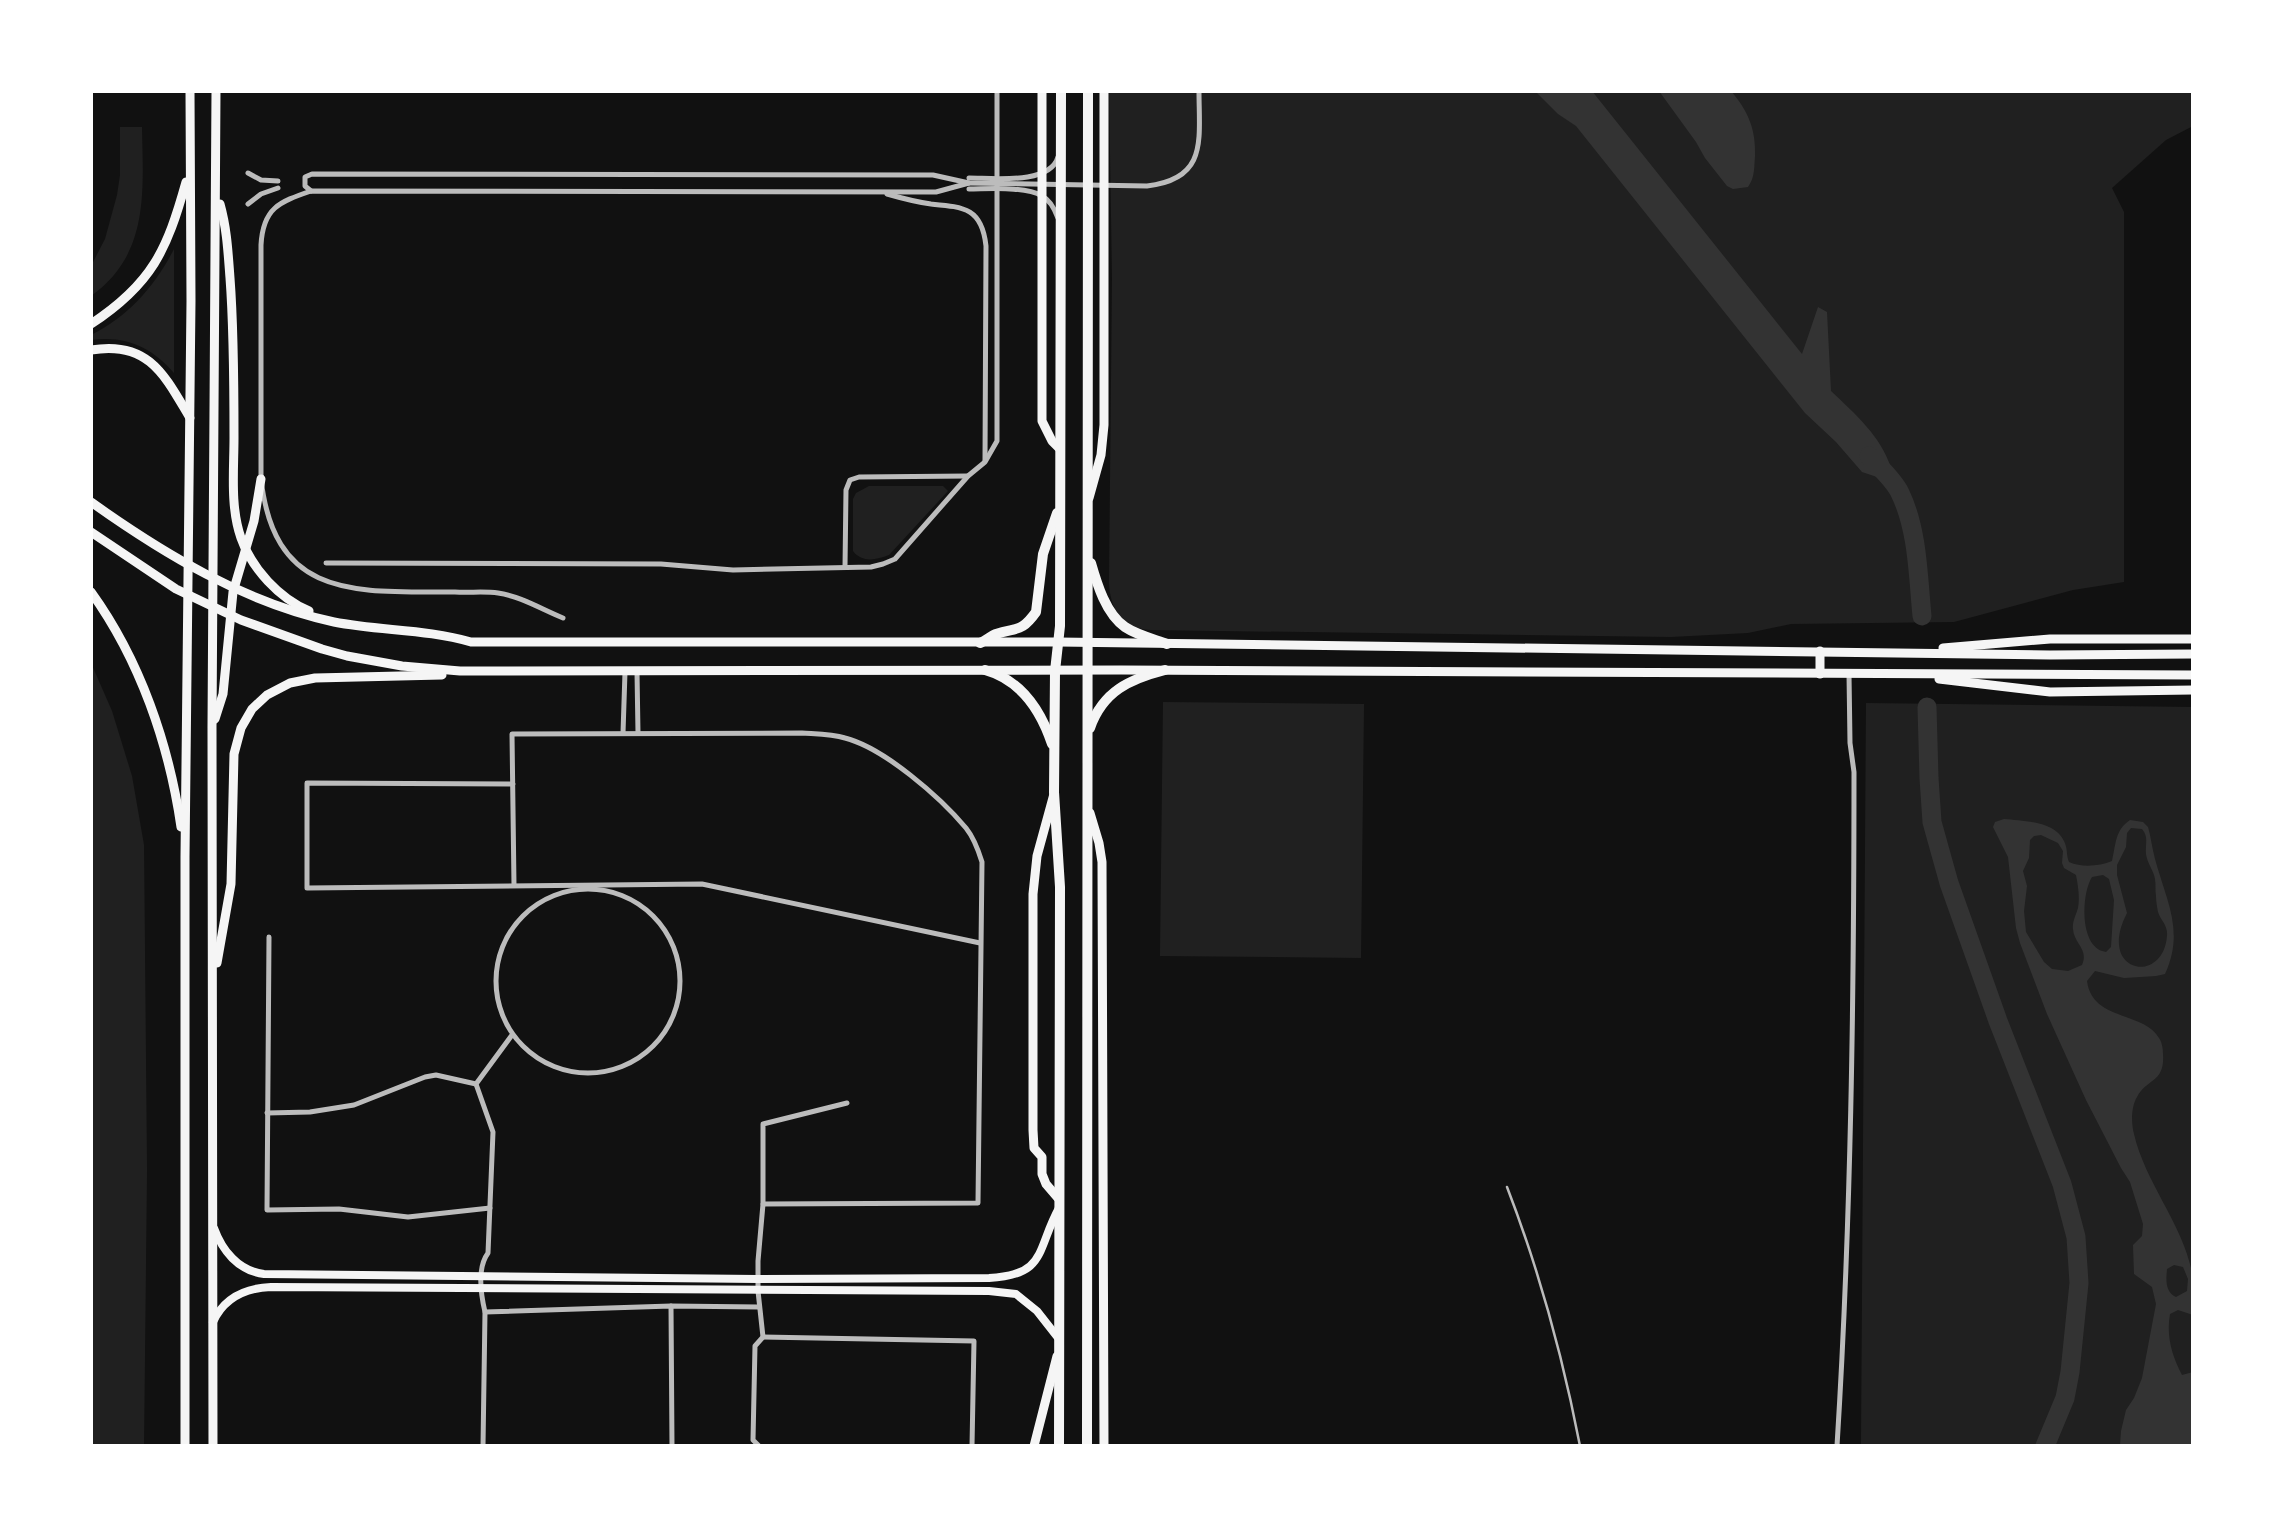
<svg xmlns="http://www.w3.org/2000/svg" width="2284" height="1537" font-family="'Source Serif 4',serif">
<rect width="100%" height="100%" fill="#111"/>
<g fill="#202020">
<path d="M1109 91H2193V126L2166 140 2112 188 2124 212V582L2073 590 1954 622 1791 624 1748 633 1671 637 1150 630C1122 628 1110 609 1109 583L1112 278Z"/>
<path d="M120 127H142C143 191 150 254 91 296V266L105 239 117 195 120 175Z"/>
<path d="M174 249V373C152 347 125 335 91 340V335C129 316 155 286 174 249Z"/>
<path d="M869 486H943L948 491 889 555C876 560 862 563 853 551V499L856 493Z"/>
<path d="M91 663 112 711 132 776 144 845 147 1170 144 1446H91Z"/>
<path d="M1163 702 1364 704 1361 958 1160 956Z"/>
<path d="M1866 703 2193 707V1446H1861Z"/>
</g>
<g fill="#333" fill-rule="evenodd">
<path d="M1535 91H1592L1802 354 1818 307 1827 312 1831 391C1855 414 1881 436 1891 468L1880 478 1862 472 1836 442 1805 413 1576 126 1558 114Z"/>
<path d="M1659 91H1731C1748 111 1756 129 1755 156 1754 168 1755 177 1748 187L1733 189 1727 186 1705 158 1696 142Z"/>
<path d="M2004 819C2023 821 2055 821 2064 841 2068 849 2066 855 2069 862 2082 868 2100 866 2112 861 2116 844 2115 830 2130 820L2143 822 2148 827C2151 837 2152 848 2155 859 2166 900 2185 931 2165 974L2156 976 2124 978 2095 971 2087 981C2092 1021 2143 1011 2159 1038 2162 1042 2163 1049 2163 1054 2165 1083 2147 1078 2137 1097 2131 1107 2131 1123 2134 1134 2145 1182 2182 1223 2192 1272 2195 1285 2193 1301 2193 1315L2178 1310 2170 1314C2166 1336 2172 1356 2182 1375L2193 1372V1446H2120L2121 1431 2126 1410 2134 1398 2142 1378 2156 1304 2152 1287 2134 1274 2133 1245 2142 1236 2143 1224 2130 1182 2121 1168 2086 1100 2047 1014 2020 943 2016 928 2008 857 1993 827 1995 822ZM2131 828 2142 829C2149 837 2145 844 2146 854 2147 863 2154 871 2155 879 2156 885 2155 890 2156 896 2156 901 2157 907 2158 912 2161 921 2168 925 2167 936 2163 986 2096 973 2127 913L2117 875V865L2126 847 2127 833ZM2041 835 2058 843 2063 851 2062 863 2064 868 2076 875C2078 885 2080 898 2078 908 2076 915 2072 922 2073 929 2074 944 2089 949 2082 965L2068 971 2052 969 2044 962 2026 932 2024 911 2027 886 2023 871 2029 858 2030 840 2034 836ZM2103 875 2109 879 2114 900 2111 947 2106 952C2079 949 2081 894 2092 877ZM2174 1265 2183 1267 2188 1279 2187 1291 2176 1297C2165 1292 2166 1280 2167 1269Z"/>
</g>
<g fill="none" stroke-linecap="round" stroke-linejoin="round">
<g stroke="#333" stroke-width="19">
<path d="M1869 456C1879 467 1894 480 1900 493 1918 530 1918 576 1922 616"/>
<path d="M1927 707 1929 778 1932 822 1937 840 1949 883 1998 1021 2062 1184 2076 1237 2079 1283 2070 1372 2065 1398 2045 1446"/>
</g>
<path stroke="#bcbcbc" stroke-width="2.5" d="M1507 1187C1539 1270 1563 1358 1580 1446"/>
<g stroke="#bcbcbc" stroke-width="5">
<path d="M248 173 261 180 278 181"/>
<path d="M969 178C993 178 1050 185 1058 157"/>
<path d="M969 189C989 189 1025 186 1042 196 1050 200 1055 210 1058 218"/>
<path d="M311 191 305 186V177L312 174 933 175 969 183 1147 186C1208 179 1199 140 1199 91"/>
<path d="M887 194C901 198 916 202 931 204 964 207 982 208 986 246L985 461"/>
<path d="M248 204 261 194 278 188"/>
<path d="M326 563 661 564 733 570 871 567 883 564 895 559 968 476 985 462 997 441V91"/>
<path d="M845 567 846 490 850 480 859 477 968 476"/>
<path d="M563 618C543 610 520 596 498 593 484 591 469 593 455 592 358 591 275 602 261 479V245C263 208 279 202 311 191L936 192 969 183"/>
<path d="M637 672 638 733"/>
<path d="M623 733 625 672"/>
<path d="M513 784 307 783V888L702 884 980 943"/>
<path d="M514 885 512 734 802 733C816 734 832 734 845 738 884 748 940 797 966 828 974 838 978 849 982 862L978 1203 763 1204"/>
<circle cx="588" cy="981" r="92"/>
<path d="M269 937 267 1210 339 1209 408 1217 490 1208"/>
<path d="M267 1113 310 1112 354 1105 425 1077 436 1075 476 1084"/>
<path d="M671 1306 672 1446"/>
<path d="M485 1312 671 1306 759 1307"/>
<path d="M763 1337 974 1341 972 1446"/>
<path d="M483 1446 485 1312C481 1295 477 1268 488 1253L493 1132 476 1084 512 1035"/>
<path d="M759 1446 753 1440 755 1346 763 1337 758 1291V1261L763 1204V1124L847 1103"/>
<path d="M1837 1446C1851 1222 1854 997 1854 772L1850 743 1849 674"/>
</g>
<g stroke="#f5f5f5" stroke-width="8">
<path d="M214 1228C222 1250 238 1271 264 1274L758 1279 989 1278C1047 1275 1036 1250 1059 1208"/>
<path d="M213 1322C224 1298 245 1288 271 1287L989 1291 1016 1294 1037 1311 1059 1339"/>
</g>
<g stroke="#f5f5f5" stroke-width="9">
<path d="M1042 91V421L1052 441 1060 449"/>
<path d="M220 204C227 229 228 252 230 278 234 331 234 384 234 438 234 470 230 507 241 538 252 569 279 598 309 611"/>
<path d="M91 324C152 284 167 250 186 182"/>
<path d="M91 350C149 340 165 376 190 418"/>
<path d="M1089 498 1101 455 1104 425V91"/>
<path d="M91 502C164 554 245 603 334 622 380 631 427 629 471 642H1058L2050 655 2193 654"/>
<path d="M91 532 176 589 241 620 322 649 347 656 402 666 460 671 1121 670 2193 675"/>
<path d="M91 592C140 660 169 744 181 827"/>
<path d="M1943 648 2050 639H2193"/>
<path d="M1820 674V651"/>
<path d="M1939 679 2050 692 2193 690"/>
<path d="M215 719 223 694 233 592 254 521 261 479"/>
<path d="M1054 794 1037 856 1033 894V1130L1034 1148 1042 1157V1174L1046 1184 1058 1198"/>
<path d="M1090 813 1099 843 1102 862 1104 1446"/>
<path d="M217 963 231 884 234 754 241 728 252 709 267 695 290 683 315 678 442 675"/>
<path d="M185 1446V857L191 301 190 91"/>
<path d="M213 1446 212 728 216 91"/>
<path d="M1034 1446 1057 1356"/>
</g>
<g stroke="#f5f5f5" stroke-width="10">
<path d="M1091 563C1097 584 1106 614 1125 627 1137 635 1153 639 1167 644"/>
<path d="M980 643C985 641 991 636 996 634 1017 627 1021 633 1036 612L1043 554 1057 513"/>
<path d="M985 670C1021 680 1041 711 1052 744"/>
<path d="M1090 728C1103 691 1130 679 1165 670"/>
<path d="M1059 1446 1060 887 1054 792 1055 671 1060 626 1061 91"/>
<path d="M1087 1446 1088 91"/>
</g>
</g>
<rect width="2284" height="1537" fill="none" stroke="#ffffff" stroke-width="186"/>
</svg>
